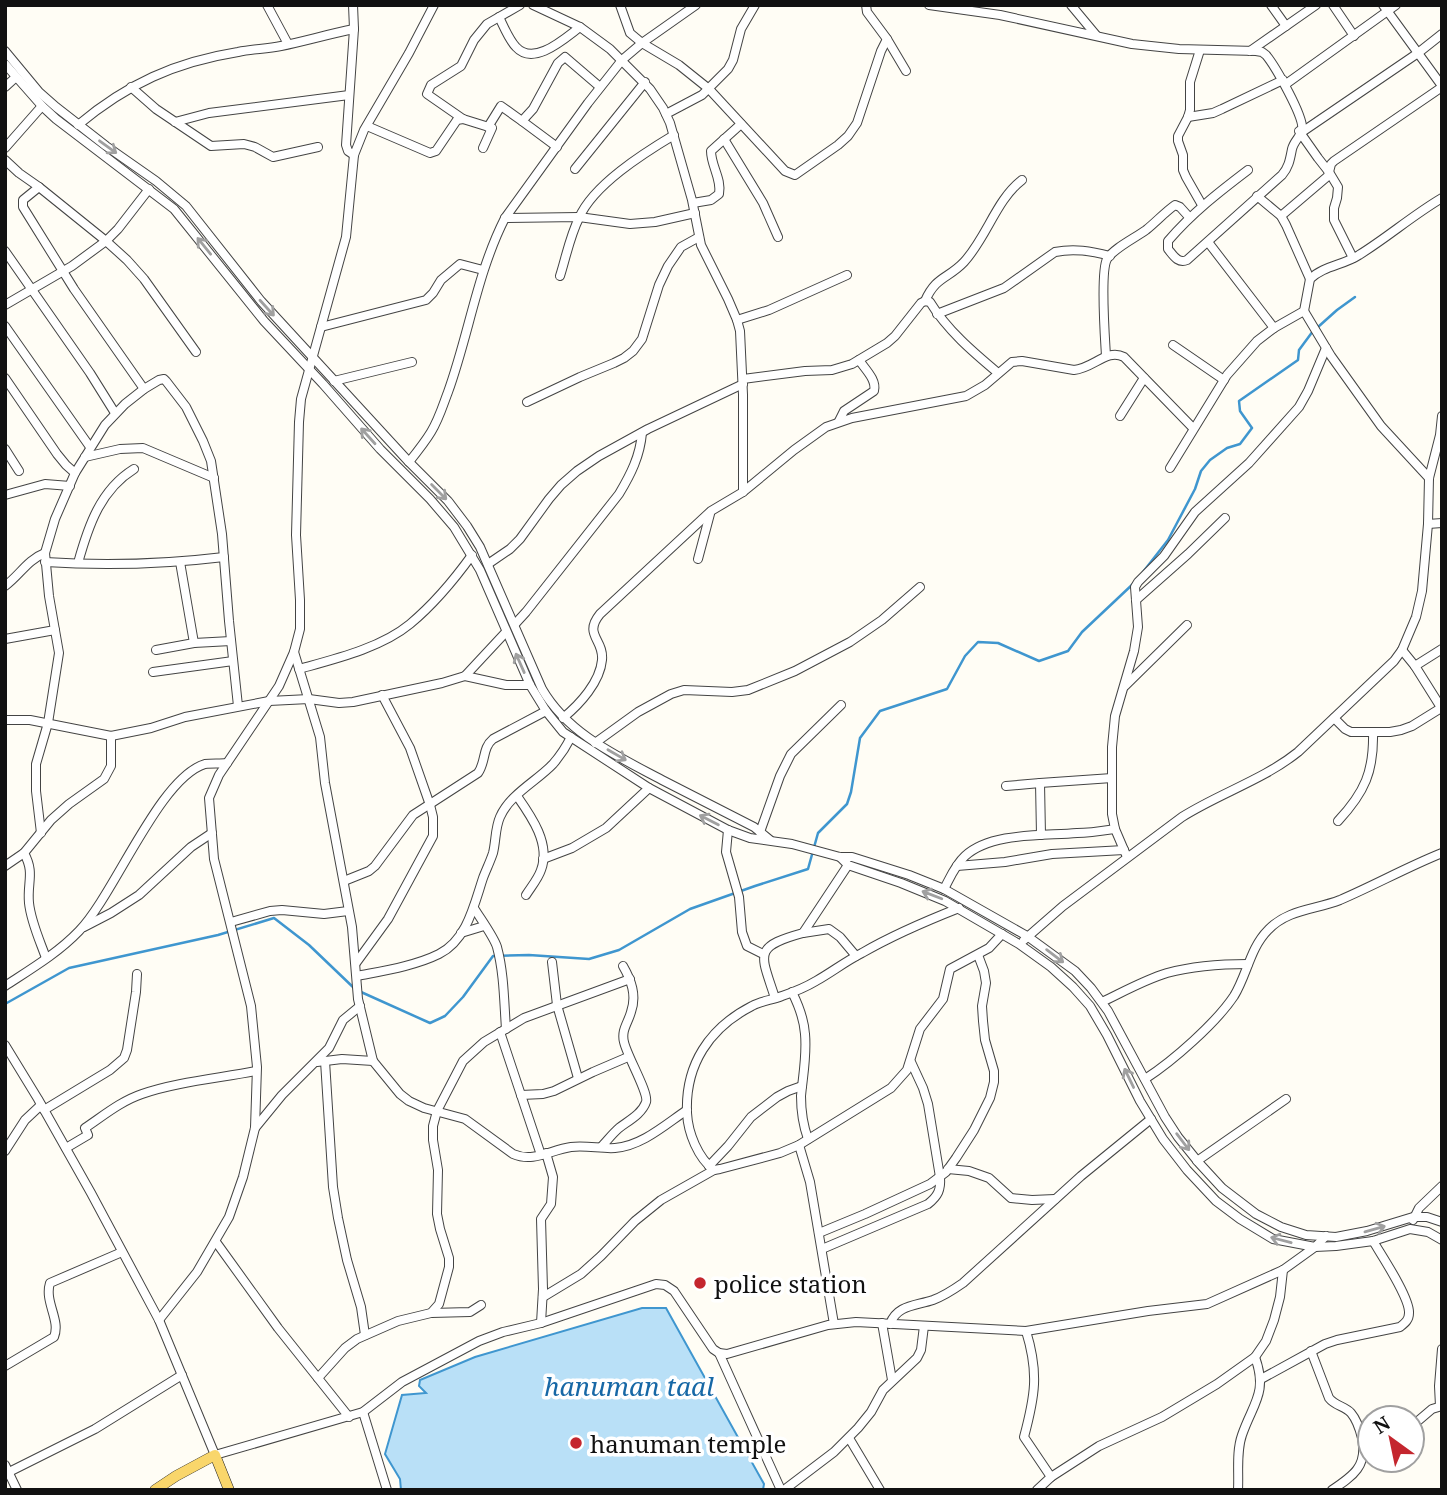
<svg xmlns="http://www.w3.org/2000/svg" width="1447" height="1495" font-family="'Noto Serif',serif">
<rect width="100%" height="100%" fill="#fffdf5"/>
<path fill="#b9e0f7" stroke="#3f96cf" stroke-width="2" d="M642 1308H666L764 1484 763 1490H401L400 1479 385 1454 402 1395 426 1393 419 1386 420 1380 475 1357Z"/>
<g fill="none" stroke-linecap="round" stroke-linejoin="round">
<g stroke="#3f96cf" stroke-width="2.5">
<path d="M1318 327 1337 310 1355 297"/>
<path d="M1143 572 1168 540 1195 489 1201 471 1210 460 1227 448 1240 444 1252 428 1240 411 1239 401 1298 360 1299 350 1313 331"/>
<path d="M361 992 430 1023 445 1016 463 997 493 956 529 955 589 959 619 950 690 909 755 886 808 869 818 833 847 804 851 792 860 738 880 711 947 689 965 656 978 642 998 643 1039 661 1068 651 1082 632 1134 583"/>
<path d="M5 1004 69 968 218 935 274 918 309 945 355 989"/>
</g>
<defs>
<g id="minor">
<path d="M267 5 288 44"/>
<path d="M353 5 354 29 346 145 348 151 354 155"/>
<path d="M533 5 580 27 610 49 650 89 663 108 670 123 692 200 701 245 728 299 737 320 740 331 743 395V492"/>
<path d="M620 5 630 33 642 43 679 65 709 89 785 171 795 175 838 145 848 136 857 123 881 51 887 39"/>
<path d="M866 5 867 12 887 39 906 71"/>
<path d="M929 5 1000 15 1132 44 1179 49 1256 51 1262 52 1266 55C1275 66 1305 118 1302 130 1301 136 1294 141 1292 149 1290 159 1289 167 1282 175L1187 260C1178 264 1173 255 1168 249V241C1192 213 1219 192 1248 170"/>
<path d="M1071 5 1096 35"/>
<path d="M1271 5 1286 26"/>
<path d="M1333 5 1354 36"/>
<path d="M1383 5 1442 86"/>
<path d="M499 17C504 27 509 40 516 47 534 67 565 38 580 27"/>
<path d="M1200 50 1190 82V110L1188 117 1178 136V141L1183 155V170L1186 177 1202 205"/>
<path d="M5 51 39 92 56 107 106 146 156 181 186 206 261 301 409 462 448 501 467 526 480 547 542 689C568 734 617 756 662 780 692 795 723 811 754 827L770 840"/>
<path d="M1250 51 1316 5"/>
<path d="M5 64 42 106 56 119 174 209 264 321 323 384 380 449 430 499 454 527 480 570 530 685 546 711 563 732 649 788 728 830 750 838 792 844 840 857H852L909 875 944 889 1027 936 1075 971 1091 988 1108 1011 1165 1117 1178 1137 1199 1163 1222 1188 1256 1214 1281 1227 1306 1235 1336 1237 1367 1231 1413 1217H1427L1442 1222"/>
<path d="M1286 84 1396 5"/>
<path d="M5 87 16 77"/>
<path d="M131 87 156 109 211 146 244 144 255 147 273 157 318 147"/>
<path d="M666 114 702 95 728 69 733 60 741 29 755 5"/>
<path d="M1188 117 1213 113 1222 109 1283 80"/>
<path d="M522 121 557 147"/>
<path d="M175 122 209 113 349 95"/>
<path d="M78 125C127 84 175 62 238 52 252 49 266 49 281 46 305 41 329 34 354 29"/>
<path d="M367 126 430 153 436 151 457 120 463 119"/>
<path d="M488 127 501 106 522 121 533 109 558 63 565 57 600 87"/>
<path d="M1299 131 1318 158 1329 172 1338 187 1337 198 1334 208V220L1353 258"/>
<path d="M1302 132 1418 53 1442 34"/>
<path d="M724 139 763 203 778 237"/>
<path d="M5 148 42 106"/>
<path d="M483 148 492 128 463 119 427 94 431 85 461 66 474 40 487 24 520 5"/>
<path d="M5 160 19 173 39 187 106 241 127 260 144 279 196 352"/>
<path d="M575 169 645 82"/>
<path d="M39 187 23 200V207L74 289 144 389"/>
<path d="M1257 196 1281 216 1286 225 1310 279"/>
<path d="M693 203 711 200 719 194C722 179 711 166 711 151L741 124"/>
<path d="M1281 216 1328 176 1331 164 1334 161 1442 87"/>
<path d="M505 218 579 217 630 224 655 222 695 213"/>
<path d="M1208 242 1274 328"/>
<path d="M5 251 90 373 115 413"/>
<path d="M560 276C566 257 570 236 579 218 593 185 644 153 674 135"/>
<path d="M925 301C936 276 948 279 964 262 987 237 996 200 1022 180"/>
<path d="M5 305 72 266 106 241 118 229 149 189"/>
<path d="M1304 311 1331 356 1381 426 1429 478"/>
<path d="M937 314 1004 288 1055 252C1074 248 1091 251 1110 256"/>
<path d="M737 320 769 310 847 275"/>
<path d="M5 326 90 447"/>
<path d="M321 327 426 300 433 293 441 280 460 264 483 270"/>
<path d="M1173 345 1224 380"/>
<path d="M1106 356C1105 338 1100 272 1107 259 1114 248 1135 238 1146 230 1156 222 1165 212 1175 205L1180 207 1189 217"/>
<path d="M5 378 57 454 66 465 75 473"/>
<path d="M743 379 805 371 832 370 852 364 887 343 895 336 921 303 925 301 930 302C947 330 973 352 998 373"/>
<path d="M334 381 412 362"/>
<path d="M527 402 580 377 614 363 624 358 633 351 642 339 659 285 668 266 681 247 699 237"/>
<path d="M1120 416 1144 378"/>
<path d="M839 421 844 411 874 391C877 380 865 369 859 360"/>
<path d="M5 449 19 471"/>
<path d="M85 457 120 449 143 448 214 478"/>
<path d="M409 462C417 452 425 442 431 432 439 419 443 405 448 392 469 334 477 273 505 218L588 103 622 60 642 43 696 5"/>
<path d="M1170 468 1227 375 1257 341 1274 328 1304 311 1310 279C1323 266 1344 265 1359 255 1388 237 1413 215 1442 198"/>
<path d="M5 495 45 484 70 486"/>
<path d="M1428 524 1442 523"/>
<path d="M698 559 710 514"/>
<path d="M45 562C104 566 166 564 224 557"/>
<path d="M180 562 194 643"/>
<path d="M78 563C88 527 100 490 134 469"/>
<path d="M488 564 510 549 520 539 549 499 561 485 577 471 599 456 648 429 743 384"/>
<path d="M5 586C20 575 27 560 45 553"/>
<path d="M1136 600 1188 554 1225 518"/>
<path d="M515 624 526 612 619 494C631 474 640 456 642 433"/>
<path d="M5 639 55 630"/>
<path d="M156 650 194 643 231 641"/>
<path d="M1402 650 1415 666 1442 709"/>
<path d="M294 652 320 737 325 783 352 927 358 999 373 1061"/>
<path d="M1415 666 1442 649"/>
<path d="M299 669C335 659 381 648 410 624 434 604 454 580 472 555"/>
<path d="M153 672 233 661"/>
<path d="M465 676 506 685H530"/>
<path d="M1125 686 1187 625"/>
<path d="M563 718C580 704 600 682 602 660 604 639 583 635 600 614L711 511 743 492 794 450 826 427 852 418 966 396 985 385 1012 362 1022 361 1074 370C1094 368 1107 348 1124 357L1193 428"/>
<path d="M1334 718 1345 729 1351 732H1390L1401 730 1412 726 1441 708"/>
<path d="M5 720H30L111 736 151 728 185 717 269 701 309 699 339 703 353 702 442 683 465 676 506 632"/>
<path d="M595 743 638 712 671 694 684 690 732 692 748 690 795 671 850 642 882 620 920 587"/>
<path d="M1040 783 1041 835"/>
<path d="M1006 786 1040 783 1112 778"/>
<path d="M517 796C531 816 551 844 541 870 538 879 531 887 526 895"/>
<path d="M1338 821C1365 792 1374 771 1373 732"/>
<path d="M728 830 726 852 739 897 742 932 747 946 763 954"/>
<path d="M760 832 780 776 791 754 841 705"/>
<path d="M41 833 36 791V764L48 723 59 653 49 596 45 553 55 519 75 473 105 425 125 404 144 389 159 380 164 379 166 381 186 407 203 441 211 461 222 534 229 621 238 706"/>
<path d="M24 853C35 873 27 882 29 903 31 922 40 941 46 958"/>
<path d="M840 857 848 865 901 883 945 901 1019 944 1051 967 1073 987 1090 1006 1107 1035 1140 1101 1163 1139 1187 1170 1216 1201 1240 1219 1273 1239 1315 1247 1336 1246 1373 1241 1410 1229 1428 1232 1442 1240"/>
<path d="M1127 857 1115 829 1112 814V747L1115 716 1134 651 1138 627 1135 587 1138 582 1164 556 1195 512 1249 463 1299 407 1308 391 1326 348"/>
<path d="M543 859 572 848 606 828 649 788"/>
<path d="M5 866 24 853 51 820 69 804 104 779 111 766V736"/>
<path d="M957 866 1005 862 1052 854 1124 850"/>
<path d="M344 881 369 871 375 866 413 815 478 773C486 762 482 748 493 739L546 711"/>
<path d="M944 889C950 878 955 865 965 856 991 832 1043 836 1077 833 1090 833 1102 831 1115 829"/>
<path d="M474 908C480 918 494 937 497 947 504 973 504 1001 506 1029"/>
<path d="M959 908C926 921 893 935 862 953 846 961 832 972 816 981 806 987 794 992 782 996 772 1000 761 1001 752 1006 709 1028 685 1065 687 1113 688 1133 698 1158 714 1170L720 1169 780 1153 799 1145 891 1088 907 1070 920 1029 943 999 950 969 989 948 1002 934"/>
<path d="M231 922 270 911 282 910 324 914 348 911"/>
<path d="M84 927 111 913 139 895 191 847 212 833"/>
<path d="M461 933 484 926"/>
<path d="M803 933 829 929 840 937 856 956"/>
<path d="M1024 940 1063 906 1182 817C1220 793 1263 780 1298 752L1394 661 1402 650 1416 617 1422 591 1428 524 1429 478 1440 435 1442 416"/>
<path d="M552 962 557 1005 578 1078"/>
<path d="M356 963 388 919 433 836V817L430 805 410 748 382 695"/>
<path d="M357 976C382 971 415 966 439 954 467 940 474 905 483 878 486 870 490 862 493 853 496 841 495 828 500 817 510 794 537 781 553 764 560 756 566 747 571 737"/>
<path d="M5 986C31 969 58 953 79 931 115 894 159 778 205 764 212 763 220 764 227 763"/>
<path d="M792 992C799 1006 804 1019 805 1034 807 1055 803 1075 801 1096 801 1111 803 1125 808 1139"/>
<path d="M775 998C761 954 752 947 803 933L848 865"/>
<path d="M1102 1002C1123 992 1144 980 1167 973 1193 966 1221 964 1248 964"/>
<path d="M500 1032 541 1155"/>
<path d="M5 1045 38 1099 91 1193 159 1320 215 1455 363 1412 402 1382 479 1341 503 1332 541 1323 656 1284 665 1285 674 1291 713 1349 719 1353 727 1354 828 1325 856 1322 1026 1331 1148 1311 1207 1304 1283 1270 1315 1247 1326 1236"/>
<path d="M325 1061 333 1187 338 1218 347 1260 361 1307 365 1335"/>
<path d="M317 1062 342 1059 373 1061 400 1094 409 1101 424 1108 465 1119 513 1154C534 1163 550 1150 571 1147 586 1145 601 1149 615 1148 642 1146 666 1124 687 1110"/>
<path d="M1145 1079C1173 1061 1216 1023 1234 996 1247 975 1250 948 1268 930 1288 909 1315 910 1340 900 1375 885 1407 867 1442 853"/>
<path d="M521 1095 543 1094 554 1091 593 1072 628 1057"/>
<path d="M44 1110 110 1070 124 1058 127 1050 136 992 137 974"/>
<path d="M255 1128 282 1095 329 1048 343 1020 360 1006"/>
<path d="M799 1145 810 1182 834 1324"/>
<path d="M601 1147C607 1141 612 1134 619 1128 628 1121 642 1114 646 1102 649 1093 627 1056 624 1042 621 1030 628 1023 631 1012 637 995 631 980 623 966"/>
<path d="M66 1148 88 1135 85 1128C103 1116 121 1101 142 1094 176 1082 221 1078 256 1071"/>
<path d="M5 1151 25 1120 41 1105"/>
<path d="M1197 1161 1286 1099"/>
<path d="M709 1166 728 1146 751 1117 777 1097 788 1091 802 1086"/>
<path d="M948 1169 969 1171 989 1178 1011 1198 1032 1200 1055 1199"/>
<path d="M1413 1220 1419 1208 1442 1186"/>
<path d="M819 1233 865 1214 930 1184 946 1172 956 1158 974 1130 990 1098 994 1082V1071L985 1040 983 1021 982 1006 986 983 984 971 978 955"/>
<path d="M216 1242 278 1328 349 1417"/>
<path d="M822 1249 928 1204C938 1196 941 1190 940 1177L928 1104 923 1088 911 1062"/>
<path d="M543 1297 581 1274 601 1256 635 1221 661 1200 714 1170"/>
<path d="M431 1313 470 1312 481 1305"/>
<path d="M159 1320 197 1272 229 1217 243 1177 255 1128 257 1067 251 1006 214 859 209 798 219 775 279 686 294 652 300 629V600L296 535 299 422 301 399 346 237 354 155 364 130 409 53 434 5"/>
<path d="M541 1323 543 1289 541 1219 551 1204 553 1177 546 1153"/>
<path d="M882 1323 892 1380"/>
<path d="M890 1324C897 1305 915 1306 933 1300 944 1296 953 1290 963 1283L1081 1176 1151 1119"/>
<path d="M1026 1331C1039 1373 1035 1396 1024 1437L1051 1477 1037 1490"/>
<path d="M1311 1351 1329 1398C1335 1406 1345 1406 1351 1413 1357 1420 1360 1430 1362 1438 1368 1466 1353 1476 1332 1490"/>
<path d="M719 1353 781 1490"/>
<path d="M5 1366 54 1337C61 1320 44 1302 50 1283L122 1252"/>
<path d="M318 1378 345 1348 357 1339 398 1321 431 1313 439 1304 449 1267V1258L440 1229 437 1214 438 1170 433 1140V1126L437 1111 463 1061 484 1042 524 1018 630 979"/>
<path d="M1261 1379 1325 1344 1337 1340 1400 1327C1405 1323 1409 1320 1409 1313 1410 1298 1382 1256 1373 1241"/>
<path d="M1440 1406 1439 1386 1442 1349"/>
<path d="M363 1412 387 1490"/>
<path d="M1412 1426 1432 1409 1442 1406"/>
<path d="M849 1438 880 1490"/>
<path d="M5 1465 17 1490"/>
<path d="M5 1474 95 1429 182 1375"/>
<path d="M1051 1477 1099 1446 1162 1417 1217 1384 1255 1357 1266 1341 1274 1320 1280 1297 1283 1270"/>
<path d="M784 1490 834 1452 858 1428 871 1412 883 1390 917 1358 921 1350 924 1326"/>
<path d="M1238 1490C1239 1472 1236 1452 1242 1435 1253 1403 1268 1393 1255 1357"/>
</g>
<path id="major" d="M155 1490 176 1476 215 1455 229 1490"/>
</defs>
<use href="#minor" stroke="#444" stroke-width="10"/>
<use href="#major" stroke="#222" stroke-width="11"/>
<use href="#minor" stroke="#fff" stroke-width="8"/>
<use href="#major" stroke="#f9d66b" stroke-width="10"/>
</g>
<defs><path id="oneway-shaft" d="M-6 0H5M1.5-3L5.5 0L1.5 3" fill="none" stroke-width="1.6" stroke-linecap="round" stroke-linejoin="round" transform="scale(1.75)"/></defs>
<g stroke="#a0a0a0">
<use href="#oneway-shaft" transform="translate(108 147) rotate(36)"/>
<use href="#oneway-shaft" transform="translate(204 246) rotate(-129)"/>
<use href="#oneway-shaft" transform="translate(267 308) rotate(48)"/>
<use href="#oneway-shaft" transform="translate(368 436) rotate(-132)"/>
<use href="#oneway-shaft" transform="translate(439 492) rotate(45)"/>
<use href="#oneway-shaft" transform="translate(520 663) rotate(-114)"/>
<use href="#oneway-shaft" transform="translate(617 755) rotate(30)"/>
<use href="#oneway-shaft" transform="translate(709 820) rotate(-153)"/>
<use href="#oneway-shaft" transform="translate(932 895) rotate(-159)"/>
<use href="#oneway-shaft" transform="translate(1055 956) rotate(37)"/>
<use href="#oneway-shaft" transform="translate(1129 1078) rotate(-116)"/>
<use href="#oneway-shaft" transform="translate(1183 1142) rotate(53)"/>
<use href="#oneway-shaft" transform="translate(1375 1229) rotate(-16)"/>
<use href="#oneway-shaft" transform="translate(1281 1240) rotate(-165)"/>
</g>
<g fill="#c4262e" stroke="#fff" stroke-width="2.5">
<circle cx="700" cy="1283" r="7"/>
<circle cx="576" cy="1443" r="7"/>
</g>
<g text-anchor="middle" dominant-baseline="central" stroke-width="7" stroke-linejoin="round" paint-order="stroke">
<g font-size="24" fill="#111" stroke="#fff" text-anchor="start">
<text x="714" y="1283">police station</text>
<text x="590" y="1443">hanuman temple</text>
</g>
<g font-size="26" font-style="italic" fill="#1768a6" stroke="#fff">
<text x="629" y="1386">hanuman taal</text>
</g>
</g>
<rect width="1447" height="1495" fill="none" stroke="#111111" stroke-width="14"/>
<g transform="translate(1391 1439) rotate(327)"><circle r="33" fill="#ffffff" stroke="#a0a0a0" stroke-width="2"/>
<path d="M0-5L12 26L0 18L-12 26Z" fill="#c4262e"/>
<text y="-10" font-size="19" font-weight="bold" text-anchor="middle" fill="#111111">N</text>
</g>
</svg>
